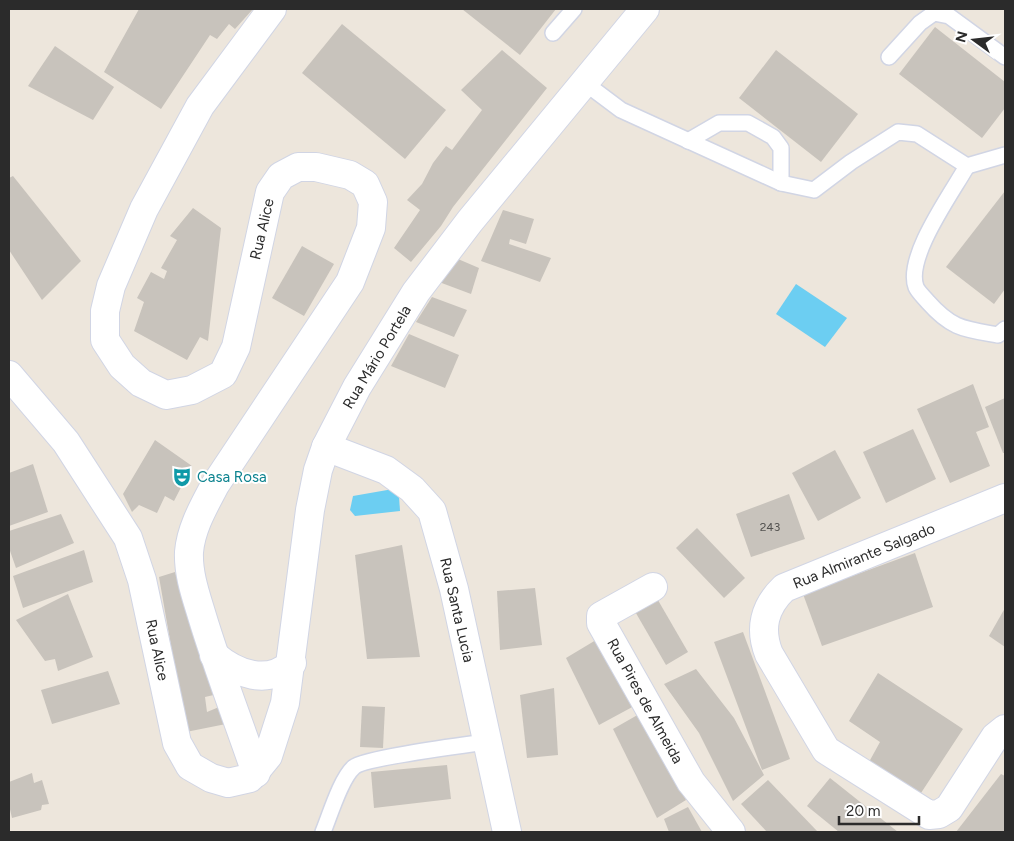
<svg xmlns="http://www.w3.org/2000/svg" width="1014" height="841" font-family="Figtree,sans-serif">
<rect width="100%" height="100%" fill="#ede6dc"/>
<g fill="#6ccef2">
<path d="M796 284 847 318 825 347 776 314Z"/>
<path d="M393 489 399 496 400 511 355 516 350 510 353 496Z"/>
</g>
<g fill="#c8c3bc">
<path d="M139 9H253L235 29 229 24 217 39 210 35 161 109 104 72Z"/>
<path d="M462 9H556L520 55Z"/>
<path d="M342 24 446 110 405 159 302 73Z"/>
<path d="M935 27 1005 82V108L982 138 899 74Z"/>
<path d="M55 46 114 87 93 120 28 86Z"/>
<path d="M502 50 547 88 453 207 441 226 411 262 394 248 420 210 407 200 422 184 433 163 446 146 452 150 482 110 461 90Z"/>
<path d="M776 50 858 114 821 162 739 98Z"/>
<path d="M13 176 81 261 42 300 9 250V178Z"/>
<path d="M1005 191V289L994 304 946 267Z"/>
<path d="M193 208 221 228 208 341 200 337 187 360 134 331 144 302 137 298 151 272 164 279 167 271 161 268 177 240 170 236Z"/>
<path d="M503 210 534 219 526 244 510 239 509 244 551 258 540 282 481 261Z"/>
<path d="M302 246 334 264 304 316 272 298Z"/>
<path d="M458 259 479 268 471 294 439 282Z"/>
<path d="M432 297 467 310 454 337 416 322Z"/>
<path d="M409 334 459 355 445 388 391 366Z"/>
<path d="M973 384 989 427 976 432 990 466 950 483 917 409Z"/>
<path d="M1005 398V453H1003L985 407Z"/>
<path d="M913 429 936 479 886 503 863 452Z"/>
<path d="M155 440 192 466 174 501 165 496 157 513 139 505 132 512 123 494Z"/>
<path d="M835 450 861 498 818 521 792 473Z"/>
<path d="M33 464 48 512 9 526V473Z"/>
<path d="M789 494 805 539 751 557 736 514Z"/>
<path d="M61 514 74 543 16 568 9 548V531Z"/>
<path d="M697 528 745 578 724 598 676 548Z"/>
<path d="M402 545 420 657 367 659 355 555Z"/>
<path d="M84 550 93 582 23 608 13 576Z"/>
<path d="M915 553 933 607 822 646 803 594Z"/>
<path d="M175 572 188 617 218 694 205 697 207 712 219 707 226 724 186 732 159 577Z"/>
<path d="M535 588 542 645 500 650 497 591Z"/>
<path d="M68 594 93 657 58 671 55 659 45 661 16 620Z"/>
<path d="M655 595 688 652 666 665 633 608Z"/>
<path d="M1005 608V647L989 636Z"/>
<path d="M743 632 790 759 762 770 714 642Z"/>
<path d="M601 637 636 705 599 725 566 658Z"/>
<path d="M696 669 734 718 764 775 733 801 699 733 664 684Z"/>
<path d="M108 671 120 704 52 724 41 690Z"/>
<path d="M878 673 963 729 919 796 869 762 880 742 849 721Z"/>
<path d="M554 688 558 755 527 758 520 695Z"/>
<path d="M362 706 385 707 383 748 360 747Z"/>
<path d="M641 713 686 800 657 818 613 729Z"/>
<path d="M447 765 451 799 374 808 371 772Z"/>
<path d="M32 773 34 783 42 780 49 804 42 805 41 810 12 818 9 805V782Z"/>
<path d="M1001 774 1005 776V832H956Z"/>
<path d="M830 778 898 832H839L807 806Z"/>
<path d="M768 780 818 832H767L741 804Z"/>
<path d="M688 807 702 832H669L664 819Z"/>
</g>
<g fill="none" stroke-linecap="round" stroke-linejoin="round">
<defs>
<g id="service">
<path d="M553 33 574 9"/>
<path d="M889 57 920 23 934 13 949 16 1005 57"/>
<path d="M585 83 621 110 781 183 814 190 851 162 898 132 917 134 967 166 1005 155"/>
<path d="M688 141 719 123H748L773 137 781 148V183"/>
<path d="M967 166C952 193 905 257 916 287 918 292 925 298 928 302 952 329 964 329 998 335L1005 329"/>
<path d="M323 832C330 815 341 778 354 767 364 758 465 745 486 742"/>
</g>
<g id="minor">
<path d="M326 447 386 470 412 489 432 511 454 589 507 832"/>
<path d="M1005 498 784 588C764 607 759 629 769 654L826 750 929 815 939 814 949 808 995 737 1005 729"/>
<path d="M653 587 601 616V623L691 782 731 832"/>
</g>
<g id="tertiary">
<path d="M9 375 66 442 128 538 142 580 177 743 190 766 211 778 228 783 250 778 268 756 285 703 310 510 318 470 326 447 357 387 416 292 470 221 645 9"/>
<path d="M214 655C236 674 268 686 292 663"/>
<path d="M256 773C238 720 218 669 202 616 196 596 188 574 189 552 191 528 204 506 215 485L350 282 371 228 373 202 365 184 350 175 316 167H298L281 176 270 192 236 347 223 374 192 390 166 395 141 383 122 366 105 340V311L111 286 144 209 200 106 272 9"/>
</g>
</defs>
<use href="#service" stroke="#d1d5e4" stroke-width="18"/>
<use href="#minor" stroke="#d1d5e4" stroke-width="30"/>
<use href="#tertiary" stroke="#d1d5e4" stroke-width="30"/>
<use href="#service" stroke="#fff" stroke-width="15"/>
<use href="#minor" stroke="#fff" stroke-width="28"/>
<use href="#tertiary" stroke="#fff" stroke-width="28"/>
</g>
<defs>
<symbol id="theatre-bare" viewBox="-9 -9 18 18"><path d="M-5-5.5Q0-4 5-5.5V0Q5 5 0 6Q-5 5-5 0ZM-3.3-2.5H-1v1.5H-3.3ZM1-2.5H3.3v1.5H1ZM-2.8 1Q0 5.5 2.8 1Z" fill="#0f9aa8" stroke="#fff" stroke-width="2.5" paint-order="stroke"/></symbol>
</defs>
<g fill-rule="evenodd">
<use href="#theatre-bare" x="168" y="463" width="28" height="28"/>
</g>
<g text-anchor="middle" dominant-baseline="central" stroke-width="4" stroke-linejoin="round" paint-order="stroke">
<g font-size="12" fill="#52514f">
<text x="770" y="527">243</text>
</g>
<g font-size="15" fill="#2b2b2b" stroke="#fff">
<text transform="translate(262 229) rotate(-77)">Rua Alice</text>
<text transform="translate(377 357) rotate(-59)">Rua Mário Portela</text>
<text transform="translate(864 556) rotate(-22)">Rua Almirante Salgado</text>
<text transform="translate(457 610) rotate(77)">Rua Santa Lucia</text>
<text transform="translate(157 650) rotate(78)">Rua Alice</text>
<text transform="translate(645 701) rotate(61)">Rua Pires de Almeida</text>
</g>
<g font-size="15" fill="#0d838f" stroke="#fff" text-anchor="start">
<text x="197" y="477">Casa Rosa</text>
</g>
</g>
<rect width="1014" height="841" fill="none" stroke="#2b2b2b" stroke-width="20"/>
<g transform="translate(974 40) rotate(285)" stroke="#ffffff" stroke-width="4" paint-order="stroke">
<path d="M0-4L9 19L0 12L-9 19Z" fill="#2b2b2b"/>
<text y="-8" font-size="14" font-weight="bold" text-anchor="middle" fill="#2b2b2b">N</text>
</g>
<path d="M839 816v8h80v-8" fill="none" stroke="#2b2b2b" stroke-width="2.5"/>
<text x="846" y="816" font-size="15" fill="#2b2b2b" stroke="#ffffff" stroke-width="4" paint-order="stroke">20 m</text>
</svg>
